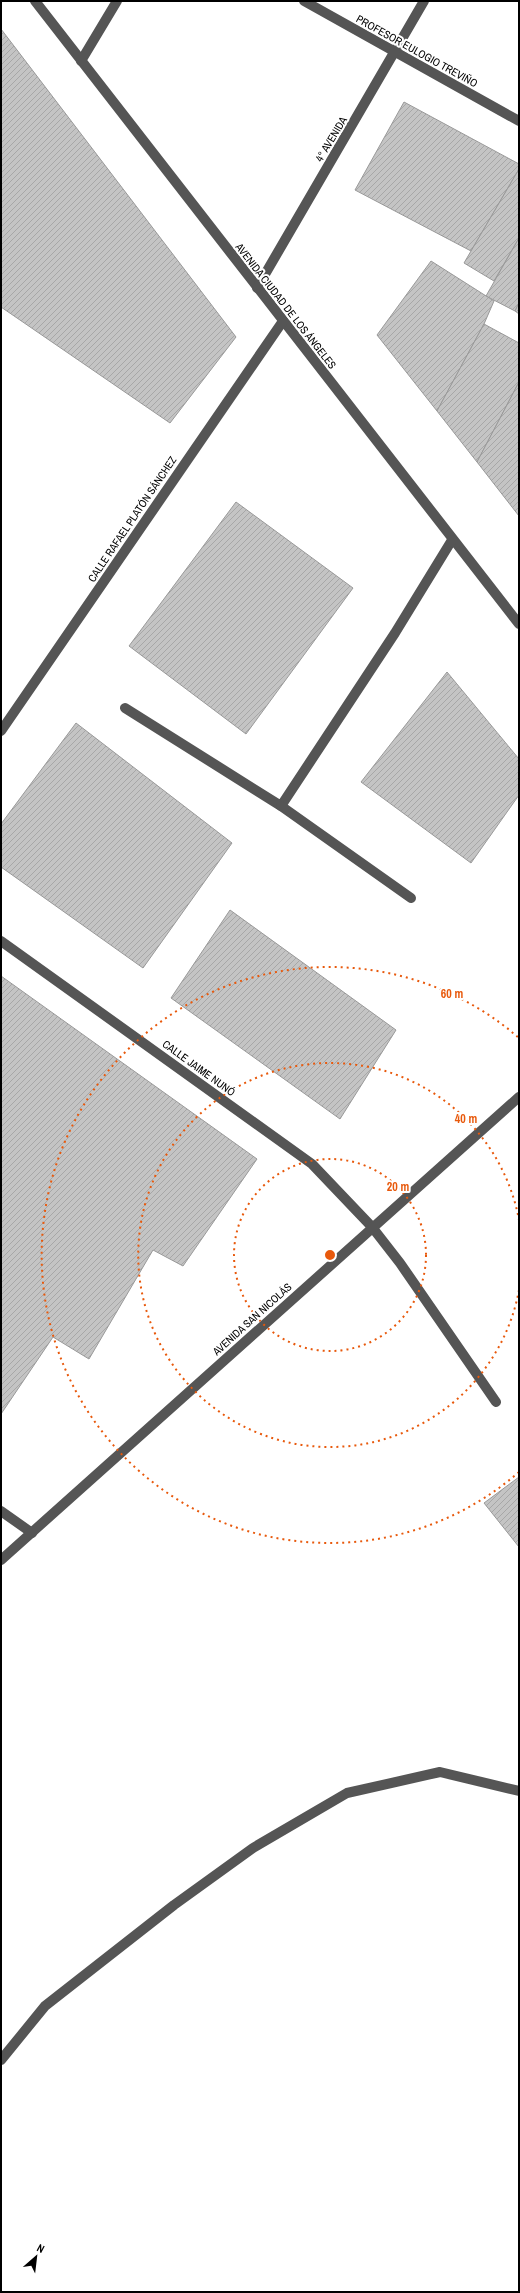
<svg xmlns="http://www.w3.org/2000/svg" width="520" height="2293" font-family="'Archivo Narrow',sans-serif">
<defs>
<pattern id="building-hatch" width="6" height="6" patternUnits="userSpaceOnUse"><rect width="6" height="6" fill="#c4c4c4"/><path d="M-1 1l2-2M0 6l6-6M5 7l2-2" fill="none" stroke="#a7a7a7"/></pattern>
</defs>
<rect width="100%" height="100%" fill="#fff"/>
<g fill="url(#building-hatch)" stroke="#999">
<path d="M1 29 236 337 170 423 1 307Z"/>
<path d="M404 102 519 164V169L471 251 355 190Z"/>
<path d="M519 169V238L494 281 464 263Z"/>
<path d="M519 238V303L515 311 486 296Z"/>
<path d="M431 261 494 301 484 324 437 411 377 335Z"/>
<path d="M519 303V314L515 311Z"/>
<path d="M484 324 519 343V382L477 462 437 411Z"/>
<path d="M519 382V516L477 462Z"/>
<path d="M236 502 353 588 246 734 129 646Z"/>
<path d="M447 672 519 759V795L471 863 361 782Z"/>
<path d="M76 723 232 843 143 968 1 867V824Z"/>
<path d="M230 910 396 1030 340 1119 171 998Z"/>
<path d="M1 976 257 1159 183 1266 153 1250 89 1359 53 1337 1 1414Z"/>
<path d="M519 1477V1547L484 1503Z"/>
</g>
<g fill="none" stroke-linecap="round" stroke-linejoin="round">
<g stroke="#555" stroke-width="10">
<path d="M35 1 519 624"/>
<path d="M304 1 519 121"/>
<path d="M81 61 117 1"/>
<path d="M257 288 424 1"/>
<path d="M125 708 281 806 395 633 452 540"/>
<path d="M1 731 283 321"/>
<path d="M281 806 411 898"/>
<path d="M1 941 312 1164 372 1227 400 1263 496 1402"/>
<path d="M1 1511 32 1533"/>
<path d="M1 1560 519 1097"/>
<path d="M1 2060 45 2006 174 1905 253 1848 347 1793 440 1772 519 1791"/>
</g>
</g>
<g fill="none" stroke="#e8590c" stroke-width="2" stroke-dasharray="2 4">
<circle cx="330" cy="1255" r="96"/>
<path d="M519 1290A192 192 0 1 1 519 1220"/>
<path d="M519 1472A288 288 0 1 1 519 1038"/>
</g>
<g text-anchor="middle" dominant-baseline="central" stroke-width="4" stroke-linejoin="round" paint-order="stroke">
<g font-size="11" fill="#000" stroke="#fff">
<text transform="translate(417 51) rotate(29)">PROFESOR EULOGIO TREVIÑO</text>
<text transform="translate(331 139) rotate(-59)">4° AVENIDA</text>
<text transform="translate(286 306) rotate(52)">AVENIDA CIUDAD DE LOS ÁNGELES</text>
<text transform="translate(132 519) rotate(-56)">CALLE RAFAEL PLATÓN SÁNCHEZ</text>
<text transform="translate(199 1068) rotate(36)">CALLE JAIME NUNÓ</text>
<text transform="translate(252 1319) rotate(-42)">AVENIDA SAN NICOLÁS</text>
</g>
</g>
<circle cx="330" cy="1255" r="6" fill="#e8590c" stroke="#fff" stroke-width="2"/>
<g font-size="12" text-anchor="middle" font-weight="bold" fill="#e8590c" stroke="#fff" stroke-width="4" stroke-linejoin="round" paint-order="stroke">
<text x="452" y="998">60 m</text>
<text x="466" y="1123">40 m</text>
<text x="398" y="1191">20 m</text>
</g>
<rect width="520" height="2293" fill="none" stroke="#000000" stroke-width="4"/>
<g transform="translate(36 2257) rotate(28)" stroke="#ffffff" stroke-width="3" paint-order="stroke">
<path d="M0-3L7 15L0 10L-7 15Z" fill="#000000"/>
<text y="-6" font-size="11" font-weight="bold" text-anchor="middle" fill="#000000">N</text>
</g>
</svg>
